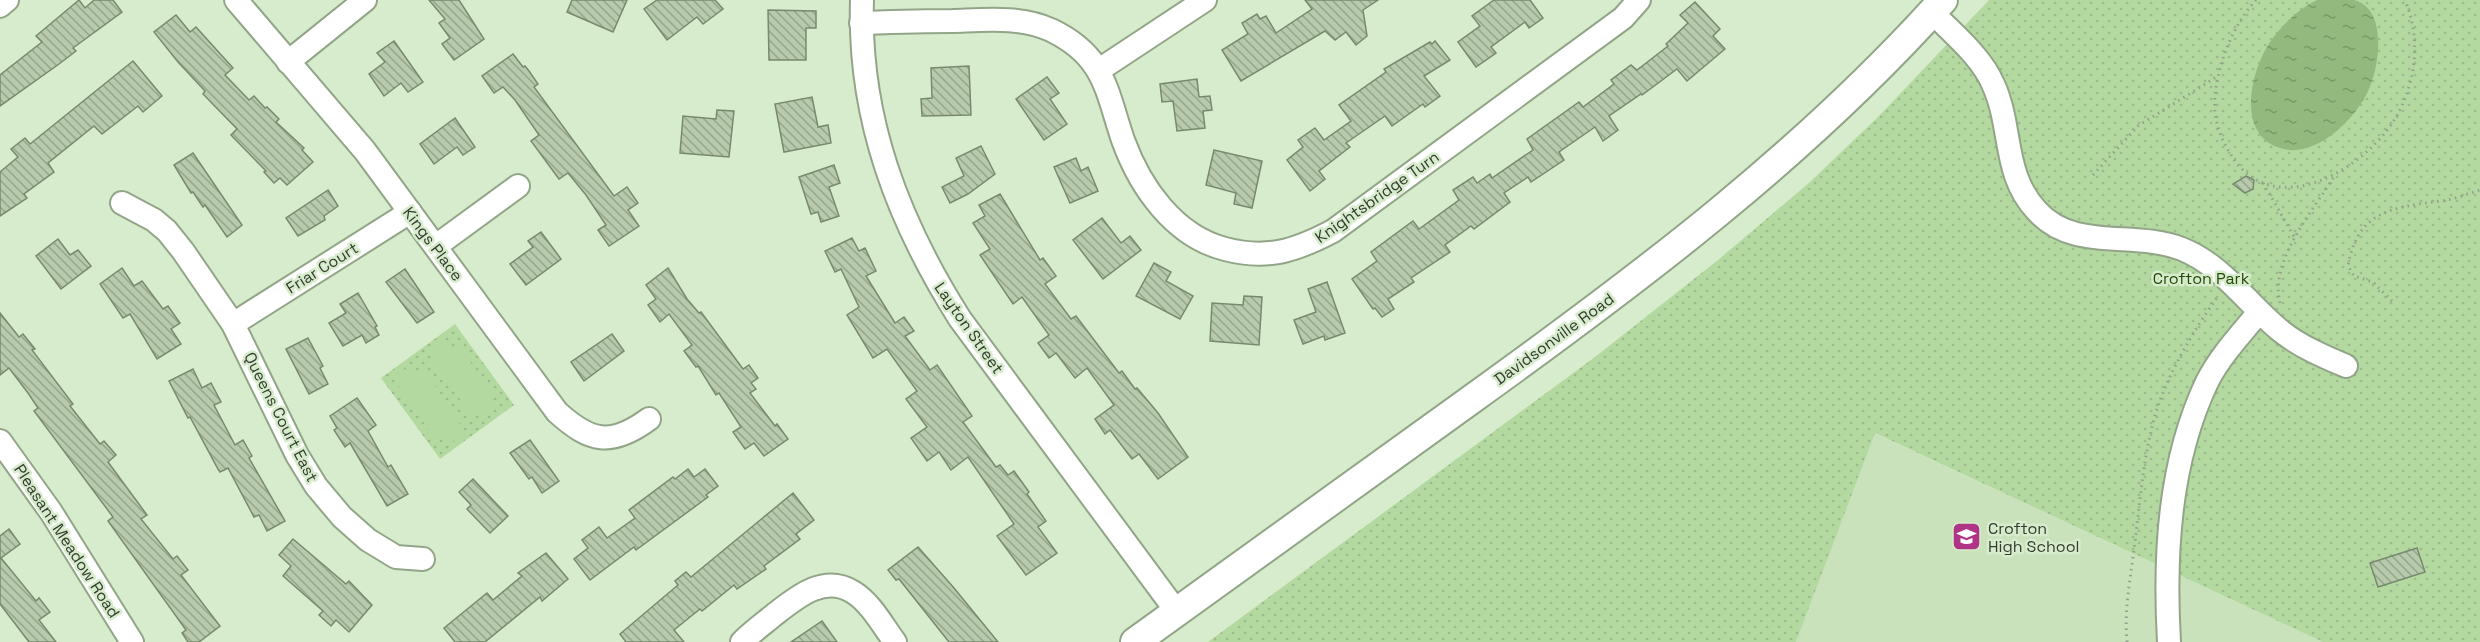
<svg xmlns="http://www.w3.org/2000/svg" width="2480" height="642" font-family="'Space Grotesk',sans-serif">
<defs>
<pattern id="grass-dots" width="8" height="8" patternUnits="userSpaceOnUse" patternTransform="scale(1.5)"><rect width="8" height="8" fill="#b4d9a0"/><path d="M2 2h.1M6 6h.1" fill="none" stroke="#9bbb8a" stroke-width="1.8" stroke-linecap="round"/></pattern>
<pattern id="water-ripples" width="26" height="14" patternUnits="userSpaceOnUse" patternTransform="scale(1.5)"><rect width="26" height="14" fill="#94b97e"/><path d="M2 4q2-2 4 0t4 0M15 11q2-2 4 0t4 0" fill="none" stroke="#7a9868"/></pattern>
<pattern id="building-back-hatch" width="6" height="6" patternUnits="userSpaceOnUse" patternTransform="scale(1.5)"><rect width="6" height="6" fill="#b7caac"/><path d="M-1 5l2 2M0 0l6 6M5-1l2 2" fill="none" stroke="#96a58d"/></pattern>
</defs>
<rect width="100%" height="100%" fill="#d7eccc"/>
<path fill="#cae2bc" d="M1874 433 2323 642H1796Z"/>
<g fill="url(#grass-dots)">
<path d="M1989 0H2480V642H2323L1875 433 1796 642H1208L1595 357 1718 260 1810 182 1879 116Z"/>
<path d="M455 324 514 405 440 459 381 378Z"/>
</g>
<g fill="#b4d9a0">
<path d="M445 340 451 348 457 344 496 397 490 401 496 409 483 419 477 411 471 415 433 362 438 358 432 349Z"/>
<path d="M411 365 417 373 423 369 461 422 456 426 462 435 448 445 442 436 436 440 398 387 403 383 397 375Z"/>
</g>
<path fill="url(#water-ripples)" d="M2317 0C2328 0 2343 0 2354 0 2390 9 2379 74 2365 97 2352 121 2319 153 2289 150 2235 143 2248 75 2270 42 2282 25 2298 9 2317 0Z"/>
<g fill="url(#building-back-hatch)" stroke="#788a6e" stroke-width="1.5">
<path d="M79 0 85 8 94 0H113L122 12 73 48 76 51 59 64 0 106V75L42 42 36 36Z"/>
<path d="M429 0H459L484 39 454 60 442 44 450 38 439 23 445 19Z"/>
<path d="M572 0H627L613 32 567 12Z"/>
<path d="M657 0H715L723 9 703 24 697 17 667 40 644 9Z"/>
<path d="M1305 0H1378L1363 10 1367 36 1356 45 1346 32 1335 40 1325 31 1241 81 1222 50 1248 34 1242 23 1257 14 1260 19 1266 16 1276 33 1312 9Z"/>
<path d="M1494 0H1530L1543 18 1529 28 1525 22 1491 47 1496 53 1476 67 1458 42 1480 26 1472 16Z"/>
<path d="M1695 2 1720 29 1713 36 1725 49 1687 81 1677 69 1642 95 1641 94 1609 116 1618 130 1603 141 1595 127 1559 152 1564 160 1531 182 1528 177 1504 193 1510 202 1474 229 1471 226 1445 245 1450 252 1411 278 1414 282 1388 299 1394 309 1382 317 1375 308 1373 309 1352 279 1377 261 1371 252 1413 221 1419 229 1459 200 1453 190 1473 177 1477 183 1490 174 1492 178 1533 150 1527 139 1579 102 1583 107 1614 84 1611 80 1631 65 1637 70 1668 46 1666 44 1688 23 1680 15Z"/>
<path d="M768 10 816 11V28H806V60H769Z"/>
<path d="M176 15 190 32 196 27 233 68 225 75 249 100 254 96 265 108 267 107 279 119 276 122 304 148 302 150 313 162 287 185 280 178 274 183 264 172 266 171 231 135 237 129 203 94 205 91 178 62 154 32Z"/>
<path d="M394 41 423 82 408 92 401 83 384 96 369 74 385 62 377 53Z"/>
<path d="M1435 41 1450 60 1424 76 1440 96 1425 107 1423 104 1392 126 1385 116 1346 143 1350 147 1319 171 1325 179 1310 191 1287 160 1303 147 1298 140 1315 128 1324 140 1351 121 1339 105 1386 72 1384 69 1430 42 1432 44Z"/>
<path d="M513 54 523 67 525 66 529 71 538 84 534 87 614 196 627 187 638 203 628 210 639 226 609 246 598 230 606 225 586 195 568 173 559 179 531 141 539 135 515 100 503 87 494 93 482 76Z"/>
<path d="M133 61 162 96 143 112 138 106 102 134 94 126 48 163 54 172 24 194 27 198 0 216V172L18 157 11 149 25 138 30 144Z"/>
<path d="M969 66 971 115 922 116 921 99 932 98 931 68Z"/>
<path d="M1047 77 1059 93 1050 99 1067 124 1044 140 1016 99Z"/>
<path d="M1197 79 1199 97 1210 96 1212 110 1203 111 1205 128 1177 131 1173 101 1162 102 1160 84Z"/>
<path d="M812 97 818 127 828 125 831 143 784 152 775 104Z"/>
<path d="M717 110 734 111 729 157 680 153 683 116 716 119Z"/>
<path d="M455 118 475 147 463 155 457 147 434 164 420 144Z"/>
<path d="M981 146 995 174 968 194 950 203 942 187 964 176 956 158Z"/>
<path d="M1214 150 1262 161 1252 208 1234 204 1236 193 1206 185Z"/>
<path d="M193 153 242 225 227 237 205 205 203 207 193 192 191 193 174 165Z"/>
<path d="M1076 158 1081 171 1088 167 1098 191 1070 203 1054 167Z"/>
<path d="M834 165 840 183 829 187 839 216 821 222 818 212 811 214 799 177Z"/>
<path d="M2246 176 2254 180 2253 189 2245 193 2233 184Z"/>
<path d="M328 190 338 206 324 216 325 220 298 236 286 218Z"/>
<path d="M1000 194 1040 260 1043 258 1056 276 1045 284 1071 319 1076 316 1119 373 1122 371 1135 389 1137 388 1158 413 1188 457 1158 479 1139 454 1132 459 1110 430 1105 434 1095 419 1114 405 1087 368 1075 378 1056 353 1049 358 1038 343 1049 335 1022 297 1013 304 980 255 990 249 973 223 985 216 979 205Z"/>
<path d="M1102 218 1121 243 1130 236 1141 250 1103 279 1073 240Z"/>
<path d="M541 232 561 259 526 285 510 264 533 247 528 241Z"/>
<path d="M852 238 859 251 865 248 876 271 866 276 895 323 904 317 914 331 905 336 930 370 937 365 972 416 963 422 996 467 1000 465 1008 475 1014 471 1029 492 1027 494 1046 521 1038 527 1057 553 1026 575 997 536 1014 524 968 457 951 470 939 452 927 461 911 438 927 427 906 399 917 391 887 349 873 358 847 315 859 307 841 269 835 272 825 251Z"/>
<path d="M58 239 70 255 78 250 91 266 61 289 36 256Z"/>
<path d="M1154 263 1171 272 1166 281 1193 296 1180 319 1136 296Z"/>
<path d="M122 268 134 286 142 281 163 309 168 306 180 323 171 329 181 344 157 359 130 314 123 318 100 284Z"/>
<path d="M668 268 687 299 699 313 701 312 743 369 749 365 758 378 751 383 756 389 750 393 775 426 777 424 788 439 764 456 754 443 745 449 733 432 741 427 719 393 716 395 698 366 696 367 684 351 692 345 669 314 660 322 648 305 656 299 646 285Z"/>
<path d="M405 269 434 312 417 323 386 282Z"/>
<path d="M1327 282 1345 333 1325 340 1324 336 1303 344 1294 320 1316 312 1308 289Z"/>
<path d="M358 293 377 326 375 327 379 335 366 343 362 335 343 346 329 323 346 313 340 304Z"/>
<path d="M1244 296 1262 297 1259 345 1210 341 1212 303 1243 305Z"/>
<path d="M0 313 19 337 23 334 35 349 32 350 73 404 70 406 100 444 104 441 116 455 108 462 147 515 141 519 173 559 177 556 188 570 181 575 220 626 199 642H188L182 633 186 630 108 521 113 517 34 411 38 408 28 393 9 368 0 375Z"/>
<path d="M612 334 624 351 584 381 571 362Z"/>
<path d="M308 338 323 366 320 368 328 384 309 394 286 349Z"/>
<path d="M193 369 202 388 211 383 221 402 214 405 235 445 243 440 252 456 249 458 285 521 267 531 259 515 254 517 228 468 220 472 218 469 190 417 188 418 169 381Z"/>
<path d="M357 398 376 425 368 431 388 467 391 465 408 494 387 506 350 443 345 447 334 430 337 428 330 416Z"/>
<path d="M530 440 559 481 542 493 532 477 529 479 510 453Z"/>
<path d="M688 469 694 477 705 469 718 486 706 495 708 497 636 550 634 547 590 580 574 559 588 548 582 540 599 527 607 538 635 518 629 510 673 477 675 479Z"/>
<path d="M473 479 508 516 490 533 467 509 471 505 459 492Z"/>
<path d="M793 493 814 520 796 534 800 539 764 566 766 569 737 589 734 585 702 611 700 609 674 630 684 642H626L620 634 678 585 675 581 686 572 691 577Z"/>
<path d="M9 529 20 544 1 558 36 601 39 598 50 612 39 620 56 642H29L0 604V536Z"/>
<path d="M293 539 346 584 349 581 372 605 349 632 336 620 331 626 319 615 323 611 283 576 291 566 279 555Z"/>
<path d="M918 547 954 588 998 642H949L899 579 896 580 888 570Z"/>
<path d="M2417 548 2425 572 2378 587 2370 563Z"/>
<path d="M546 553 568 579 542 601 540 597 485 642H455L444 628 487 593 493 600 522 576 518 573Z"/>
<path d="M822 621 837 642H791Z"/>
</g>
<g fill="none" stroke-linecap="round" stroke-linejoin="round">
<defs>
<g id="minor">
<path d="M236 0 365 151 557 412C590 442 611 447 649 419"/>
<path d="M862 0C858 118 898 221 960 319L1177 612"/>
<path d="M0 6 7 0"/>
<path d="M1932 12C1953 34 1981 56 1993 84 2013 127 2002 174 2037 211 2074 252 2134 230 2182 249 2224 266 2248 305 2282 332 2301 347 2325 357 2346 366"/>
<path d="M861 23C892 22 922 21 952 21 985 20 1020 16 1051 30 1105 56 1106 90 1123 140 1140 187 1174 236 1225 249 1267 260 1295 251 1333 231L1623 18 1639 0"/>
<path d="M288 62 365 0"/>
<path d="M1099 70 1205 0"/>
<path d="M122 203 154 220 167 231 183 251 233 324 297 455 316 486 342 517 368 540 396 557 423 559"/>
<path d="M436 246 518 186"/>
<path d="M233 324 410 212"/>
<path d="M0 441 51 512 132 642"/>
<path d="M742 642C752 632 763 624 774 615 797 597 824 574 853 592 871 603 883 626 895 642"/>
<path d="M2169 642C2164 555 2169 462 2207 382 2220 356 2241 334 2259 312"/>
</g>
<path id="major" d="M1135 642C1248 561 1360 480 1472 399 1640 278 1804 155 1943 0"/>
</defs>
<use href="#minor" stroke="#92a588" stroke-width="26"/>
<use href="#major" stroke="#92a588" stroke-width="32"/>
<g stroke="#92a18a" stroke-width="3" stroke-dasharray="1.5 4.5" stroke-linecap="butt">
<path d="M2256 0C2233 25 2219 61 2215 95 2213 117 2219 136 2231 155 2275 226 2372 166 2400 110 2417 75 2420 36 2405 0"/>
<path d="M2093 175 2138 126 2218 76"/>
<path d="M2263 183 2295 238"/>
<path d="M2392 301 2373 282 2354 276 2348 266C2358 210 2392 208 2440 201 2453 200 2467 194 2480 190"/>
<path d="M2280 303C2269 260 2314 210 2335 175"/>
<path d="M2127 642C2124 611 2130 581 2134 550 2140 504 2143 454 2157 409 2170 370 2194 330 2218 296"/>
</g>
<use href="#minor" stroke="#fff" stroke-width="22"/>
<use href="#major" stroke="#fff" stroke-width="28"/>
</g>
<defs>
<symbol id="school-square" viewBox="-11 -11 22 22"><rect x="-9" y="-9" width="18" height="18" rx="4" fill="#b03486" stroke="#d7eccc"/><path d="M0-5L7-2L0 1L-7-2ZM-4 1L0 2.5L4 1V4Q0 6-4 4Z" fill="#fff"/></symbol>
</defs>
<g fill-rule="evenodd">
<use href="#school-square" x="1950" y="520" width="33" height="33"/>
</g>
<g text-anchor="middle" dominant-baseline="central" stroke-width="5" stroke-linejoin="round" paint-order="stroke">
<g font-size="16" fill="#353d31" stroke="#d7eccc">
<text transform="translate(1377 197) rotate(-35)">Knightsbridge Turn</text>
<text transform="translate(433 244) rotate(53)">Kings Place</text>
<text transform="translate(322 268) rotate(-32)">Friar Court</text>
<text transform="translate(969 328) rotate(55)">Layton Street</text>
<text transform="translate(1554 339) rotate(-36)">Davidsonville Road</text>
<text transform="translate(281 417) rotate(63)">Queens Court East</text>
<text transform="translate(67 541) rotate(57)">Pleasant Meadow Road</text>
</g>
<g font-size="16" fill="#27490a" stroke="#d7eccc">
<text x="2201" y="278">Crofton Park</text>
</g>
<g font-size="16" fill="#353d31" stroke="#d7eccc" text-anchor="start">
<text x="1988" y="528">Crofton<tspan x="1988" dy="18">High School</tspan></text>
</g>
</g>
</svg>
